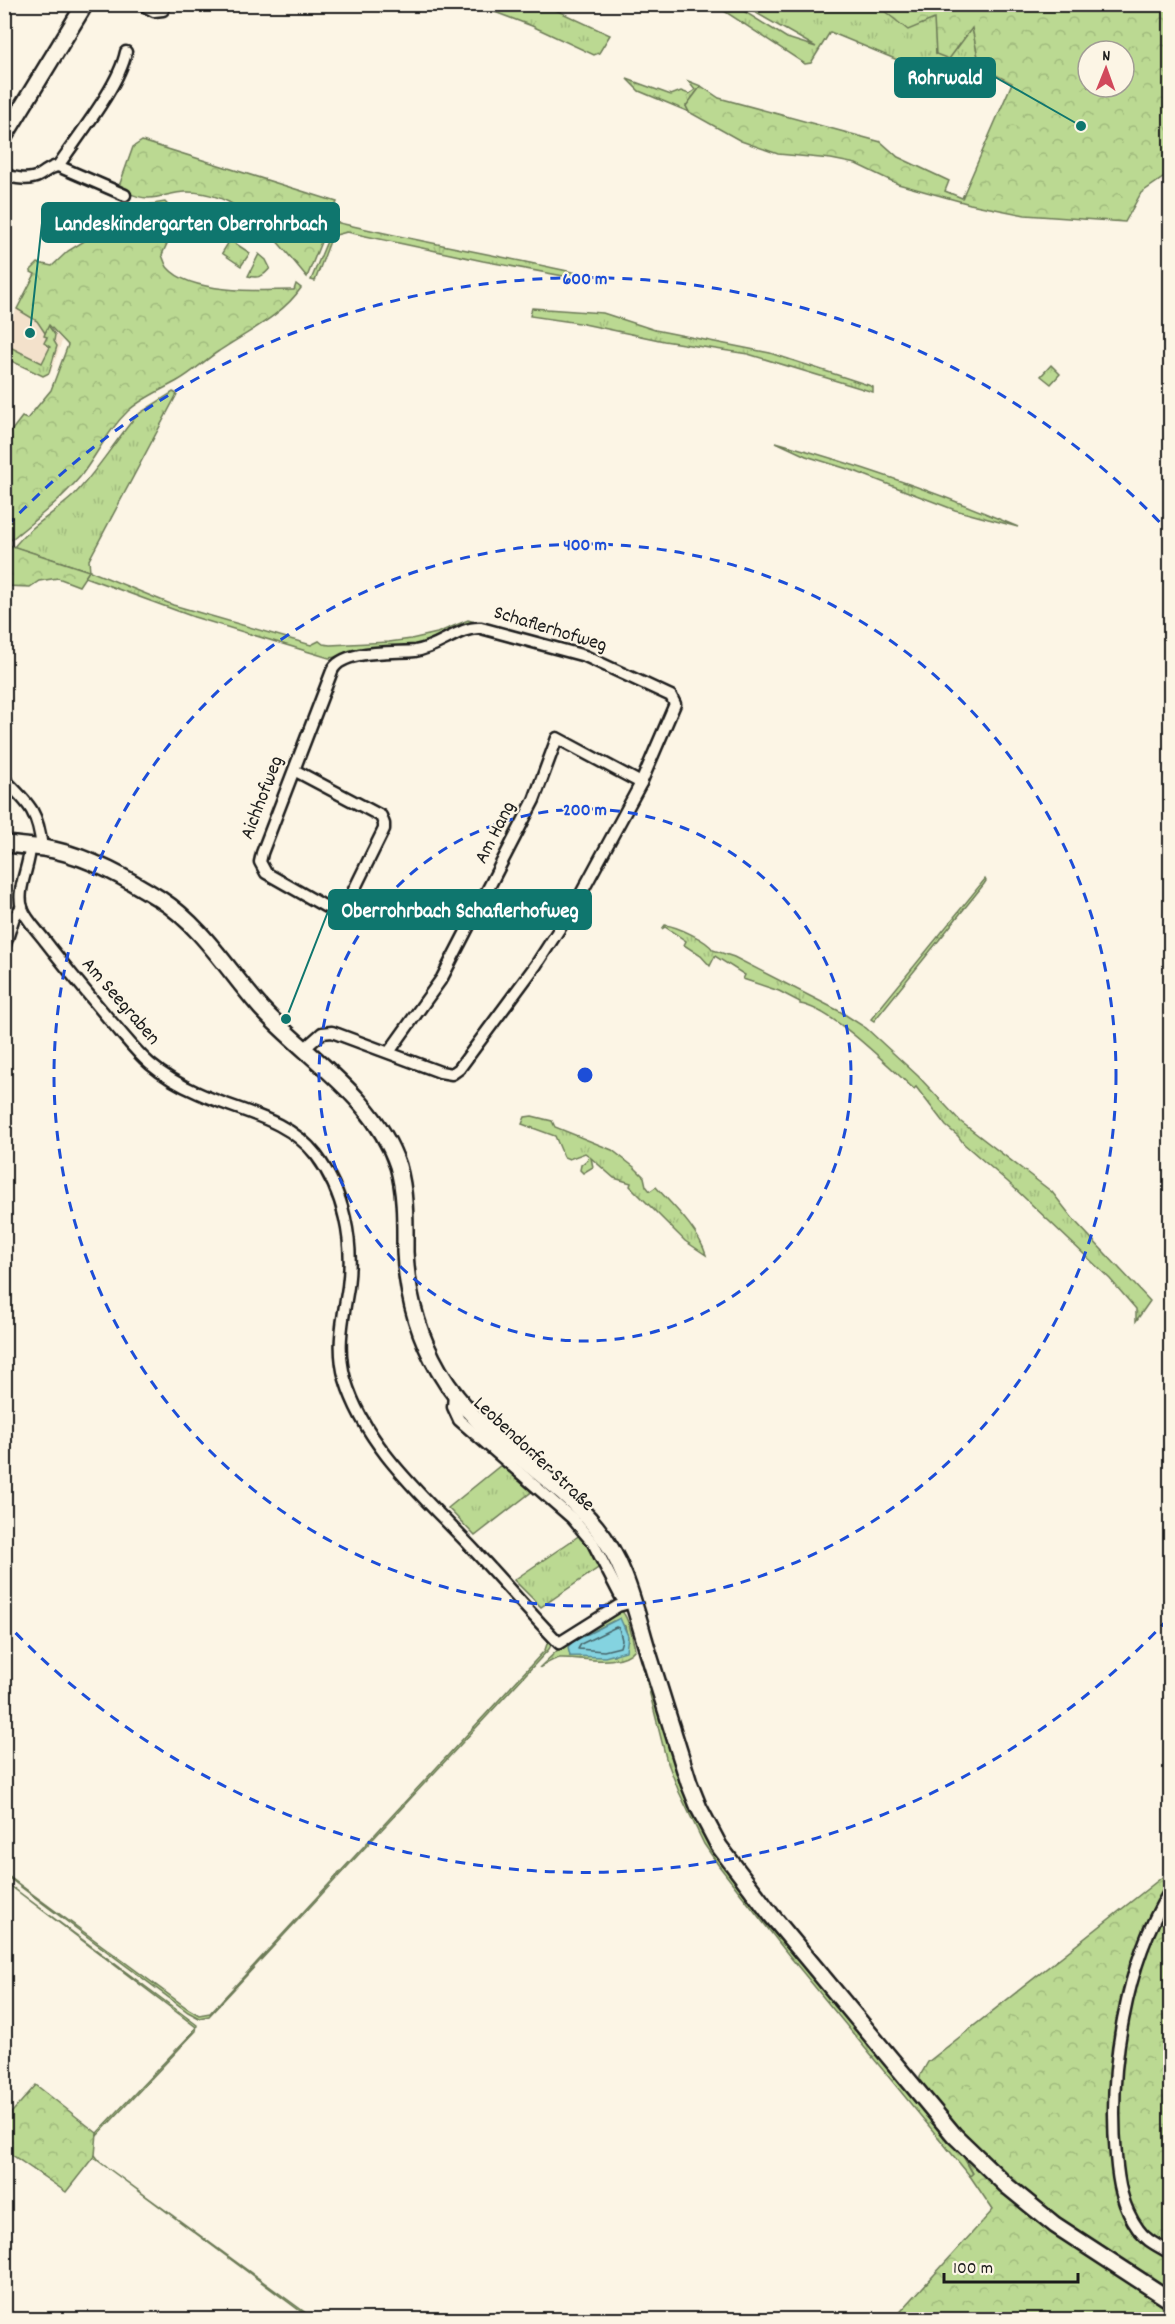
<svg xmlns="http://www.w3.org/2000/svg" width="1175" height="2324" font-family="Dekko,sans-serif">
<defs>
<pattern id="grass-tufts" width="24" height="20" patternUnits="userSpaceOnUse" patternTransform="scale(1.5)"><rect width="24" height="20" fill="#bbd992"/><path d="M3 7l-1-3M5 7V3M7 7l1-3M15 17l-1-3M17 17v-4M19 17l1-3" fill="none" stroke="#a0ba7d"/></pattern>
<pattern id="forest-crowns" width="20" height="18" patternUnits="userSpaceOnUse" patternTransform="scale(1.5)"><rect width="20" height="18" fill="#bbd992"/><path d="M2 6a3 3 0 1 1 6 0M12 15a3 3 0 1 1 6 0" fill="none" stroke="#a0ba7d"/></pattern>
</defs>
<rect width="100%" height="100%" fill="#fcf5e5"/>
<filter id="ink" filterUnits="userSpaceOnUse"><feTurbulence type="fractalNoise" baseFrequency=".0167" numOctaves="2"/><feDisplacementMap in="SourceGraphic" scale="12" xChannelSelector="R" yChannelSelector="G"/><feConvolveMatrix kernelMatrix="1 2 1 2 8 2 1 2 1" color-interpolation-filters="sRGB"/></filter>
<g filter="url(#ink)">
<path fill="#f3e1cb" d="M35 273 48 325 62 341 50 374 43 377 5 359 4 324 8 317 12 319Z"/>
<g fill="url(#grass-tufts)" stroke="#6c7a57" stroke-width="1.5" fill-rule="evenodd">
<path d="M842 4 850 9 853 5H884L883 11 935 18 936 54 972 27 985 90 912 66 830 32 811 63 805 64 715 5H734L787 38 816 47 742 5Z"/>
<path d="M476 5H545L610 35 599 53 594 55 532 26Z"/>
<path d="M627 79 671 95 681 91 689 94 695 90 688 81 701 86 686 106 689 112 639 91Z"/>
<path d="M335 222C416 241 497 255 577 273L585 276V281L574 278 483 261 347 232 332 236 315 281 311 280Z"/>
<path d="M230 240 250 253 241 266 222 253Z"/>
<path d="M259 254 266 260 270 268C264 276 258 279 248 276Z"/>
<path d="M532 308 603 313 655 330 770 353 868 385 873 387V392L748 354 664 341 579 323 530 316Z"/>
<path d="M48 325 55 335 54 341 57 346 49 373 43 376 5 358 4 344 42 363 50 347 44 343 47 337 44 336Z"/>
<path d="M1051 365 1060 374 1051 384 1041 376Z"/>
<path d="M173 392 177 394 89 560 90 571 173 605 311 645 319 641 323 644 330 645 389 642 411 639 437 633 468 620 551 642 481 624 431 644 329 658 194 617 85 577 89 571 14 547C30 526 55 513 74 495 96 472 112 446 132 421L140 413Z"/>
<path d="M776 442C858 465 940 493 1018 527L955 510 854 471 806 456Z"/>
<path d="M985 879 986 881 984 884 874 1021 871 1019Z"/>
<path d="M665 925C676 926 707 940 713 950L734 957 841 1012 866 1028 918 1076 961 1122 1052 1192 1074 1220 1150 1301 1136 1321V1309L1110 1279 1008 1182 964 1144 958 1136 946 1126 916 1087 914 1089C888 1066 833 1009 800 1004V1002L779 991 743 979 745 975 715 956 710 966 701 956 684 945 686 941 665 927 662 929Z"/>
<path d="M532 1116 552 1121 555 1127 612 1150 634 1167 644 1177 646 1186 650 1191 656 1187C674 1207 698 1229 706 1255L685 1241 630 1186 631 1183 614 1178 591 1158 593 1167 583 1173 580 1170 581 1165 587 1160 589 1156 585 1153 569 1159 564 1157 555 1136 522 1124 525 1117Z"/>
<path d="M501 1465 534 1490 475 1536 448 1508Z"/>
<path d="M580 1535 601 1566 541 1607 514 1580Z"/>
<path d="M620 1609C629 1617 632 1637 635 1649 621 1668 580 1657 560 1658 552 1659 545 1665 539 1668L565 1643ZM613 1621 625 1626 628 1640 614 1655 570 1656 578 1639Z"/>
<path d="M629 1611 695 1809 974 2161 964 2158 973 2174 970 2176 787 1953 719 1866 704 1844 679 1792 666 1758Z"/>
<path d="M549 1638 551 1645 549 1649 209 2016 199 2018 188 2012 5 1875 4 1873 187 2008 199 2015 210 2013 545 1650Z"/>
<path d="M4 1881 197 2025 196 2031 96 2137 97 2133 193 2032 196 2027Z"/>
<path d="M95 2155 101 2163 314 2319H311L93 2157Z"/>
</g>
<g fill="url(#forest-crowns)" stroke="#6c7a57" stroke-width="1.5" fill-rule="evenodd">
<path d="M884 5H1170V173L1141 193 1125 222 1025 215 970 204 898 184 856 164 831 159 778 154 741 141 689 112 686 106 701 86 719 98 881 142 898 157 949 181 945 191 962 198 1012 83 994 74 985 90 972 28 949 59 936 54 934 19 908 30 883 10ZM1088 51H1124V87H1088Z"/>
<path d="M142 141 337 202 307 277C276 240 241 191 186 192 173 192 161 198 149 198 139 199 127 192 118 189L133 147Z"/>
<path d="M165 202C185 221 170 234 162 255 164 259 165 265 168 268 190 294 263 291 294 290L296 284 301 288C282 316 247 332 219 351 205 360 193 372 179 380 162 390 142 398 128 411 108 430 97 455 80 477 59 502 31 523 6 544L89 571 79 586 58 578 39 581 30 587 5 586V439L22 417 27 419 51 390 68 345 49 325 45 333 37 321 17 309 35 274 31 272V270L38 263 52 266 68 251 141 206Z"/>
<path d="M1170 1871V2319L893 2320 993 2210 970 2176 973 2173 964 2157 976 2147 920 2082V2076L928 2062Z"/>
<path d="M36 2085 97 2133 95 2155 66 2192 5 2150V2120Z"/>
</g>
<path fill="#84d3e0" stroke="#5a8a92" stroke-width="1.5" d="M620 1618 628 1636 626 1651 605 1657 570 1656 568 1648 572 1642Z"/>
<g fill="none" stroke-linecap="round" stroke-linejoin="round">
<path stroke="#46656a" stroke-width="1.5" d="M616 1627 619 1628 622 1640 620 1647 604 1651 578 1649 581 1644Z"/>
<defs>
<g id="minor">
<path d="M141 4 154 11 163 10 166 4"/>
<path d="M58 166C78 136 119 86 126 52"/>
<path d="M4 174C15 179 30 181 40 175 47 171 50 167 58 166L125 195"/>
<path d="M294 770 381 816 384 824V829L347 904 340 910 326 907 266 873 260 862 262 853 332 671C341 649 394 653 415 651 438 648 460 626 481 628L585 656 671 696 675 704 641 783 576 903 536 965 459 1069 452 1074 440 1072 332 1032 322 1033 304 1049"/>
<path d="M4 779C29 804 38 811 42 848"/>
<path d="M30 847C30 866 16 889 22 908 26 920 38 931 46 942 66 968 87 993 108 1018 122 1033 134 1050 150 1064 164 1076 182 1086 198 1093 239 1112 286 1117 316 1155 344 1192 354 1241 348 1287 343 1319 336 1347 345 1379 365 1447 425 1498 472 1548 501 1579 529 1612 559 1643L618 1606 633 1602"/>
<path d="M4 948 14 917 22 907"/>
<path d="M389 1052 442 978 534 800 557 738 641 783"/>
<path d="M454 1394 453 1407 459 1420 572 1518 593 1543 621 1597 633 1602"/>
<path d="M1170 1891C1125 1963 1108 2072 1116 2156 1118 2181 1122 2207 1138 2229 1146 2241 1159 2246 1170 2253"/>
</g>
<g id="secondary">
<path d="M4 137 85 4"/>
<path d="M4 843C21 847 37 846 54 850 91 858 128 879 160 899 202 926 229 972 261 1008 308 1059 375 1097 398 1166 406 1194 405 1224 405 1252 407 1294 418 1335 439 1371 479 1440 548 1468 596 1527 626 1563 635 1609 648 1652 662 1696 675 1739 689 1783L699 1808 719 1846 772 1916 954 2135 1007 2186 1055 2225 1170 2300"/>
</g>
</defs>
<use href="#minor" stroke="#1c1c1c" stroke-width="15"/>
<use href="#secondary" stroke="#1c1c1c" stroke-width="20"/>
<use href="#minor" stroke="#fcf5e5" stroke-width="10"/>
<use href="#secondary" stroke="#fcf5e5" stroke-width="15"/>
</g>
</g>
<g fill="none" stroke="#1d4ed8" stroke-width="3" stroke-dasharray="10 8">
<circle cx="585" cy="1075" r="266"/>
<circle cx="585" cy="1075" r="531"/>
<path d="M1168 1619A797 797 0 0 1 7 1624M7 526A797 797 0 0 1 1168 531"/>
</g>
<g text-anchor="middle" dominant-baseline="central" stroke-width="4.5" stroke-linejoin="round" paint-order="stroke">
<g font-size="20" fill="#1c1c1c" stroke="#fcf5e5">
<text transform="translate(550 630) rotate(17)">Schaflerhofweg</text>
<text transform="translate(263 798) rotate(-69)">Aichhofweg</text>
<text transform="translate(496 833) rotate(-63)">Am Hang</text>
<text transform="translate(120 1002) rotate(49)">Am Seegraben</text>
<text transform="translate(533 1455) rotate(43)">Leobendorfer Straße</text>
</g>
</g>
<circle cx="585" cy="1075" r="9" fill="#1d4ed8" stroke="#fcf5e5" stroke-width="3"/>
<g font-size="18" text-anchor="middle" font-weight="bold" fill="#1d4ed8" stroke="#fcf5e5" stroke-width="4.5" stroke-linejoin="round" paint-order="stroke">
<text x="585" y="284">600 m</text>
<text x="585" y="550">400 m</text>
<text x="585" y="815">200 m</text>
</g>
<path fill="none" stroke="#0f766e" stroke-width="2" d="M1081 126L995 77M30 333L42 223M286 1019L329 909"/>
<g fill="#0f766e" stroke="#fcf5e5" stroke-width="2">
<circle cx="1081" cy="126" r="6"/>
<circle cx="30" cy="333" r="6"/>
<circle cx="286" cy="1019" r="6"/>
</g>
<g fill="#0f766e" stroke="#0f766e" stroke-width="2">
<rect x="895" y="58" width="100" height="39" rx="6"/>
<rect x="42" y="203" width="297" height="39" rx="6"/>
<rect x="329" y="890" width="262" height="39" rx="6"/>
</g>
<g font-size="21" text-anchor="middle" font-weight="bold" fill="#fff">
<text x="945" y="84">Rohrwald</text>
<text x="191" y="230">Landeskindergarten Oberrohrbach</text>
<text x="460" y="917">Oberrohrbach Schaflerhofweg</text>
</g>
<rect width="1175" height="2324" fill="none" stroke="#fcf5e5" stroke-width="24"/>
<rect x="12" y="12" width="1151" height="2300" fill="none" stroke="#1c1c1c" stroke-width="2" filter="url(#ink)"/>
<g transform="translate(1106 69) rotate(1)"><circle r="28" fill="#fcf5e5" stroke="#a29e95" stroke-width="1.5"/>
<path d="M0-4.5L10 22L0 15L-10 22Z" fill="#d1495b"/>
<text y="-9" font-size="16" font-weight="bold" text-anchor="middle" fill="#1c1c1c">N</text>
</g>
<path d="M944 2273v9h134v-9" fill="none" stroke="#1c1c1c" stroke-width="3"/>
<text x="953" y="2273" font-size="18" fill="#1c1c1c" stroke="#fcf5e5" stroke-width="4.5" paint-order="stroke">100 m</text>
</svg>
